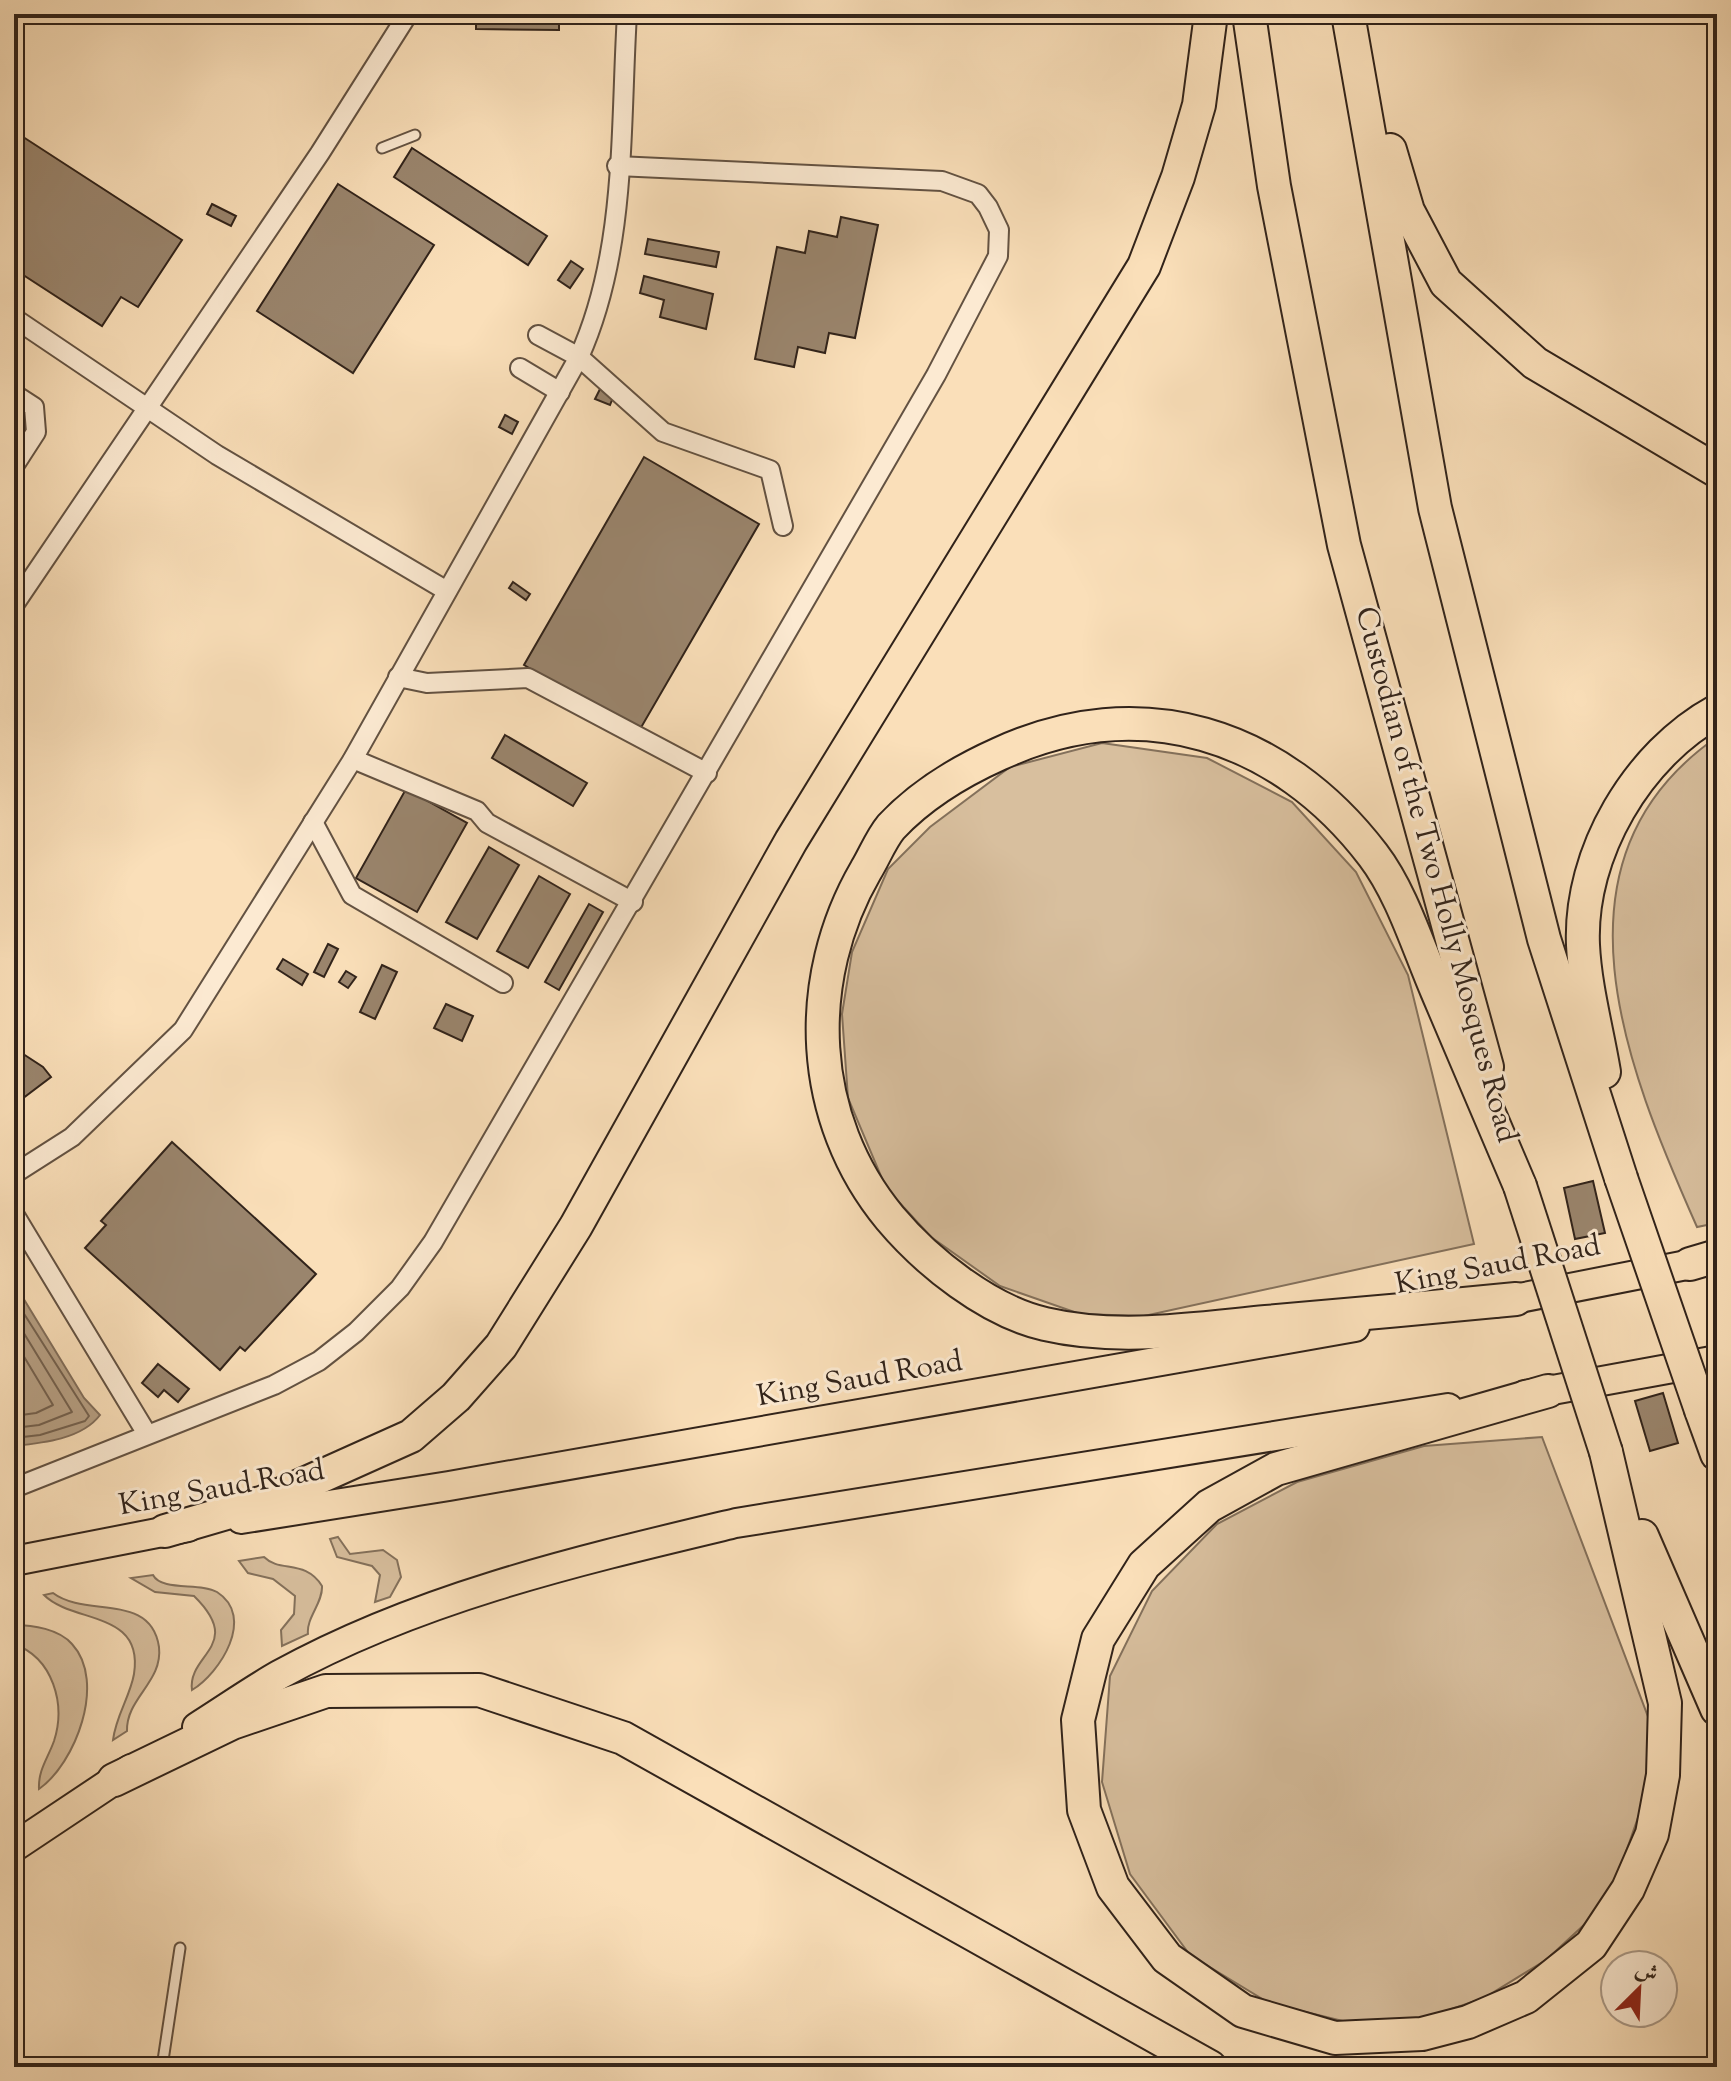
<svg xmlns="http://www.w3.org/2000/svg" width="1731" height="2081" font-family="'Sorts Mill Goudy',Amiri,serif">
<rect width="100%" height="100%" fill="#fadfb9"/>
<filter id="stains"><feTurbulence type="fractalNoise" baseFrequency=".0025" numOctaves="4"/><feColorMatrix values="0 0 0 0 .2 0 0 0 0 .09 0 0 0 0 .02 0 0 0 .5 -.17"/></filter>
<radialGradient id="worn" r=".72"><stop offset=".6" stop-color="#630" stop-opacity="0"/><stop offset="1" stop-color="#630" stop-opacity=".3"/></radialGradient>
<g fill="#d8bf9e" stroke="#84715c" stroke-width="2">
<path d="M1717 737V1223L1697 1227C1627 1069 1540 860 1717 737Z"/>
<path d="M1102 743 1207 758 1292 802 1356 872 1408 975 1474 1244 1144 1316 1080 1314 1000 1286 931 1237 886 1188 848 1098 842 1014 852 952 888 869 930 827 1010 767Z"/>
<path d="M1542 1437 1650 1722 1647 1792 1615 1883 1586 1923 1546 1960 1484 1998 1422 2019 1355 2024 1269 2003 1190 1955 1130 1874 1102 1782 1110 1676 1152 1591 1217 1524 1297 1482 1424 1446Z"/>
<path d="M338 1537 350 1554 383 1550 397 1560 401 1577 390 1597 375 1602 380 1575 372 1566 337 1557 330 1539Z"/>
<path d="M264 1557C280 1573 305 1559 322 1586 323 1603 306 1618 308 1634L282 1646 281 1630 294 1614 295 1596 273 1579 248 1573 239 1561Z"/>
<path d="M153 1575C162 1592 200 1582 217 1592 256 1617 220 1673 192 1690 187 1654 245 1646 194 1596L155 1592 131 1578Z"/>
<path d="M53 1593C86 1618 151 1592 159 1647 163 1682 126 1698 127 1731L113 1740C116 1715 130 1697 134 1674 144 1610 73 1624 44 1595Z"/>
<path d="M14 1625C33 1625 59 1629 72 1644 107 1682 75 1764 39 1789 38 1770 48 1758 54 1741 66 1704 53 1658 14 1644Z"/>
</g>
<path fill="#b69f83" stroke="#816d59" stroke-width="2" d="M14 1283 84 1398 100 1415C82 1439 43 1443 14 1446Z"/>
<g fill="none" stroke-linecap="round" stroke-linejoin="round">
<g stroke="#74614e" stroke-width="2">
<path d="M14 1298 89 1416 85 1421 40 1435 14 1438"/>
<path d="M14 1317 72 1412 39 1425 14 1428"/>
<path d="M14 1340 53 1405 36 1413 14 1416"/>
</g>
</g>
<g fill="#9a856d" stroke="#31231a" stroke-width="2">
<path d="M476 14H559V30L476 29Z"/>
<path d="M17 133 182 240 138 307 121 297 102 326 14 269V139Z"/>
<path d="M412 148 547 236 528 265 394 177Z"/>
<path d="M338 184 434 245 353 373 257 311Z"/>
<path d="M212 204 236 216 231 226 207 214Z"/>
<path d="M841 217 878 225 855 338 829 333 825 353 798 347 794 367 755 359 777 247 805 253 809 231 837 237Z"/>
<path d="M648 239 719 252 716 267 645 254Z"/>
<path d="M571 261 583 269 570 288 558 280Z"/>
<path d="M644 276 713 294 706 329 660 317 664 300 640 293Z"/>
<path d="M600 389 614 395 610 405 595 399Z"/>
<path d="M505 415 518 422 512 434 499 427Z"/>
<path d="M644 457 759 524 639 731 524 665Z"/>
<path d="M513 582 530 594 526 600 509 588Z"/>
<path d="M505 735 587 783 573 806 492 758Z"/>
<path d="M406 789 467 823 417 912 356 878Z"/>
<path d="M489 847 519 865 477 939 446 922Z"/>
<path d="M539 876 570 894 528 968 497 951Z"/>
<path d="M589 904 603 912 559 990 545 982Z"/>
<path d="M328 944 338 949 324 977 314 972Z"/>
<path d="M283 959 308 974 302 985 277 969Z"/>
<path d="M382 965 397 972 375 1019 360 1012Z"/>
<path d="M346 971 356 977 348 988 339 982Z"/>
<path d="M446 1004 473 1016 462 1041 434 1028Z"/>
<path d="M14 1048 43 1067 51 1077 14 1105Z"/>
<path d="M172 1142 316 1274 245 1351 240 1347 220 1370 85 1248 106 1225 101 1221Z"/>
<path d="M1593 1181 1605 1233 1575 1239 1564 1188Z"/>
<path d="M158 1364 189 1389 178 1402 164 1390 158 1397 142 1383Z"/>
<path d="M1663 1393 1678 1443 1650 1451 1635 1401Z"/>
</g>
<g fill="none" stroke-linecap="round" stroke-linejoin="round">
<defs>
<g id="lane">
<path d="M382 148 415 135"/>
<path d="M162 2067 180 1948"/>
</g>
<g id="street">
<path d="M14 318 217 455 447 591"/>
<path d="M538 335 579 357 663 432 770 470 783 526"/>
<path d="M520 368 560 392"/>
<path d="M14 394 34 407 36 432 14 466"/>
<path d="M14 605 320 153 408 14"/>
<path d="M398 677 427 683 528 678 707 773"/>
<path d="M353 759 477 811 487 823 633 902"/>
<path d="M313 822 352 895 503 983"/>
<path d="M14 1174 72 1137 183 1030 353 759 579 357C627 251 620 128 627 14"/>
<path d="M14 1214 147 1434"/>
<path d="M14 1488 274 1385 319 1361 356 1332 400 1288 433 1242 936 375 998 256 999 230 988 207 978 194 942 181 617 166"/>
</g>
<g id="primary">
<path d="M1494 1303 1712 1260"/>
<path d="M1525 1395 1717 1360"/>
<path d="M241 1519 449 1486 1355 1327"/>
<path d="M14 1561 188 1527"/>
<path d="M197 1727C224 1710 251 1691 279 1675 420 1597 581 1560 736 1523L1448 1408"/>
<path d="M14 1847 131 1769"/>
</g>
<g id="highway">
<path d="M1249 14 1274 186 1344 545 1487 1067"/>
<path d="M1348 14 1435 508 1544 939 1621 1178"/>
<path d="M1390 150 1408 211 1446 283 1535 363 1717 471"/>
<path d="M1604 1072C1597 1030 1585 987 1583 945 1579 853 1638 754 1717 711"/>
<path d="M1690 1264 1717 1256"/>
<path d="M1516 1299C1433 1307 1349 1315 1266 1322 1193 1329 1118 1341 1045 1324 988 1311 927 1262 890 1218 808 1119 802 980 866 870 874 857 881 839 891 827 920 796 961 771 999 754 1140 689 1280 733 1373 855 1402 893 1418 947 1437 991 1464 1056 1492 1121 1520 1186"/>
<path d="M1548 1391 1276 1469 1209 1506 1144 1565 1098 1639 1078 1720 1084 1810 1113 1887 1167 1958 1243 2011 1335 2038 1422 2034 1468 2022 1526 1997 1591 1945 1628 1889 1652 1834 1663 1775 1665 1703 1606 1452"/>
<path d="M1701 1410 1717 1454"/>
<path d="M165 1531 264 1502 411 1436 456 1397 501 1346 576 1226 791 841 1144 266 1178 177 1199 105 1211 14"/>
<path d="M1642 1536 1717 1709"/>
<path d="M114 1780 232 1723 326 1691 479 1690 623 1738 1210 2067"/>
</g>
</defs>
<use href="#lane" stroke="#635242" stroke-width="13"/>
<use href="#street" stroke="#635242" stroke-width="22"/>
<use href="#primary" stroke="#31231a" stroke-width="32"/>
<use href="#highway" stroke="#31231a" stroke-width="36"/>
<use href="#lane" stroke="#fcead2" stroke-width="9"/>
<use href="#street" stroke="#fcead2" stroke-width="18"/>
<use href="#primary" stroke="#fadfb9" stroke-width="28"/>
<use href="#highway" stroke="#fadfb9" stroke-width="32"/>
<defs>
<g id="highway-bridge">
<path d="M1621 1178 1701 1410"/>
<path d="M1520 1186 1606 1452"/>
</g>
</defs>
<use href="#highway-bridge" stroke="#31231a" stroke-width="36" stroke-linecap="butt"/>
<use href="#highway-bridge" stroke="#fadfb9" stroke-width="32"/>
</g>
<g text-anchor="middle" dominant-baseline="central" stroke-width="6" stroke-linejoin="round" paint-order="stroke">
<g font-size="30" fill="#31231a" stroke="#fcead2">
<text transform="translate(1435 875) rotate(75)">Custodian of the Two Holly Mosques Road</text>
<text transform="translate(1498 1266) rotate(-11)">King Saud Road</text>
<text transform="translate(860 1380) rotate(-10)">King Saud Road</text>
<text transform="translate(222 1489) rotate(-10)">King Saud Road</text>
</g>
</g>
<rect width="1731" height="2081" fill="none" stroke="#fadfb9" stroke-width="48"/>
<rect x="16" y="16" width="1699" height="2049" fill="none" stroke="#31231a" stroke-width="4"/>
<rect x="24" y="24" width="1683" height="2033" fill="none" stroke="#31231a" stroke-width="2"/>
<g transform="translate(1639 1989) rotate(24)"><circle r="38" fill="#fcead2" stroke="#ab9a88" stroke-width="2"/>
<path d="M0-6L14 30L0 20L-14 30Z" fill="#8f2418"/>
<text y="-12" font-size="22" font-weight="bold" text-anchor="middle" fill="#31231a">ش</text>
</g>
<rect width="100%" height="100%" filter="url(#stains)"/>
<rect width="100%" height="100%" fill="url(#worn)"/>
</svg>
